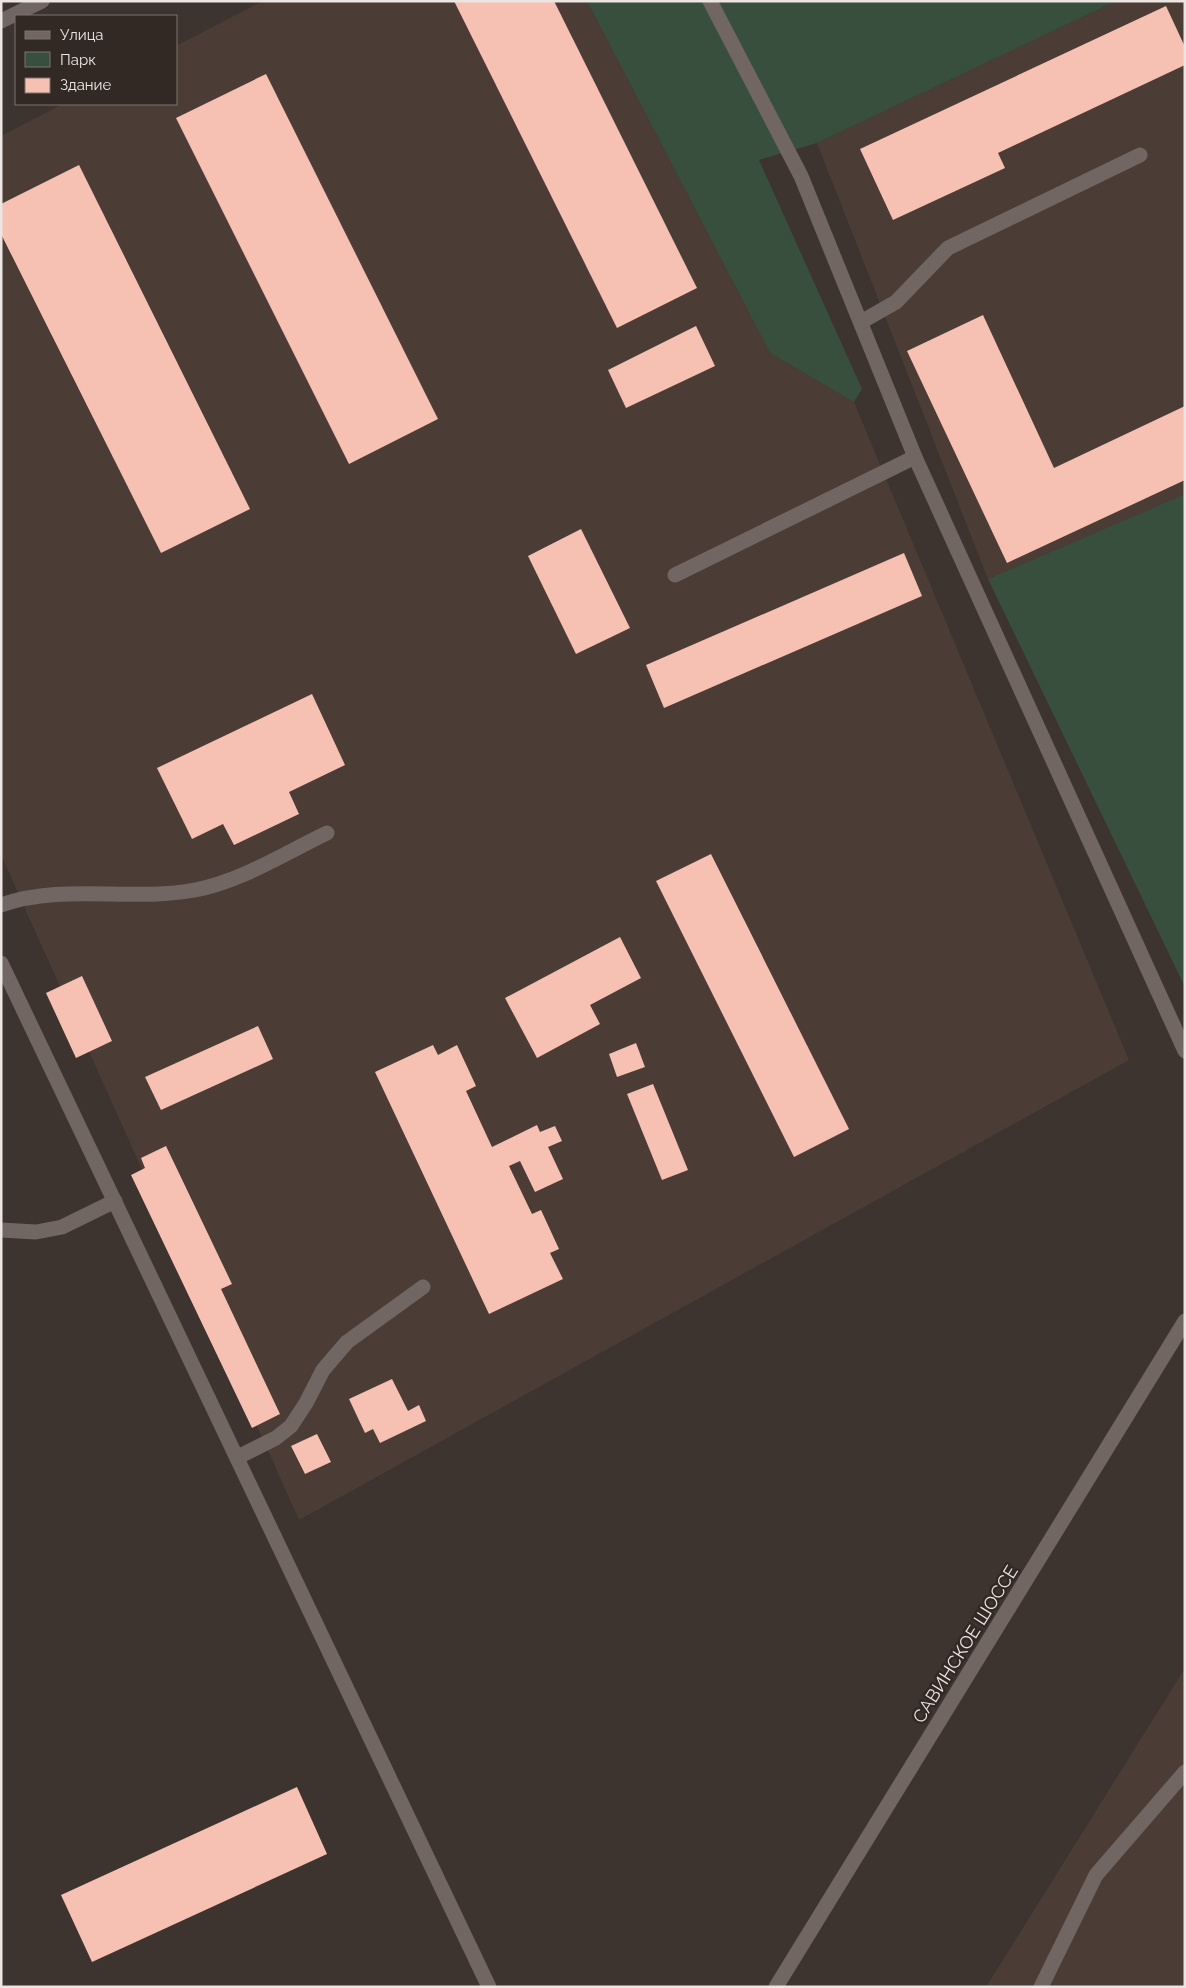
<svg xmlns="http://www.w3.org/2000/svg" width="1186" height="1988" font-family="Raleway,sans-serif">
<rect width="100%" height="100%" fill="#3d332f"/>
<g fill="#4c3c36">
<path d="M263 1H587L770 353 854 402 1129 1060 299 1520 1 855V136L63 104H176V46Z"/>
<path d="M1116 1H1185V494L988 579 817 143Z"/>
<path d="M1185 1668V1987H986Z"/>
</g>
<g fill="#394f3e">
<path d="M587 1H1116L817 143 759 160 862 389 854 402 770 353Z"/>
<path d="M1185 494V987L988 579Z"/>
</g>
<g fill="#f6c0b3">
<path d="M454 1H554L697 288 617 328Z"/>
<path d="M1166 6 1185 47V65L998 153 1005 168 893 220 860 149Z"/>
<path d="M266 74 438 419 349 464 176 118Z"/>
<path d="M79 165 250 509 161 553 1 234V204Z"/>
<path d="M983 315 1054 468 1185 406V480L1007 563 907 351Z"/>
<path d="M696 326 715 366 626 408 608 370Z"/>
<path d="M581 529 630 628 576 654 528 556Z"/>
<path d="M904 553 922 596 664 708 646 665Z"/>
<path d="M312 694 345 765 289 792 299 814 234 845 223 824 192 839 157 768Z"/>
<path d="M711 854 849 1129 794 1157 656 881Z"/>
<path d="M620 937 641 978 590 1005 600 1024 537 1058 505 998Z"/>
<path d="M82 976 112 1041 76 1058 46 993Z"/>
<path d="M258 1026 273 1059 161 1110 145 1077Z"/>
<path d="M636 1043 645 1067 617 1077 609 1054Z"/>
<path d="M433 1045 438 1055 457 1045 476 1086 466 1091 492 1147 537 1125 540 1132 555 1126 562 1141 548 1147 563 1179 535 1192 520 1161 509 1166 532 1214 541 1210 559 1249 550 1253 563 1279 489 1314 375 1072Z"/>
<path d="M653 1084 688 1170 662 1180 627 1094Z"/>
<path d="M166 1146 232 1284 221 1289 280 1414 252 1428 131 1175 145 1168 141 1158Z"/>
<path d="M392 1379 408 1411 419 1405 426 1421 380 1443 373 1429 365 1433 349 1399Z"/>
<path d="M317 1434 331 1462 305 1474 291 1446Z"/>
<path d="M297 1787 327 1854 92 1962 61 1895Z"/>
</g>
<g fill="none" stroke-linecap="round" stroke-linejoin="round">
<g stroke="#716661" stroke-width="15">
<path d="M710 1 801 176 915 457 1185 1051"/>
<path d="M1 21 42 1"/>
<path d="M861 322 896 302 948 248 1140 155"/>
<path d="M675 575 915 457"/>
<path d="M1 905C63 883 131 902 195 890 242 881 285 853 327 833"/>
<path d="M1 963 489 1987"/>
<path d="M1 1230 36 1232 62 1227 115 1201"/>
<path d="M238 1457 276 1438 291 1426 306 1403 323 1370 347 1342 423 1287"/>
<path d="M776 1987 1185 1321"/>
<path d="M1041 1987 1096 1875 1185 1772"/>
</g>
</g>
<g text-anchor="middle" dominant-baseline="central" stroke-width="5" stroke-linejoin="round" paint-order="stroke">
<g font-size="18" fill="#ece5e2" stroke="#322925">
<text transform="translate(965 1644) rotate(-58)">САВИНСКОЕ ШОССЕ</text>
</g>
</g>
<rect width="1186" height="1988" fill="none" stroke="#ece5e2" stroke-width="5"/>
<rect x="15" y="15" width="162" height="90" fill="#322925" stroke="#7c7471"/>
<rect x="25" y="31" width="25" height="8" fill="#716661" stroke="#7c7471"/>
<text x="60" y="40" font-size="15" fill="#ece5e2">Улица</text>
<rect x="25" y="52" width="25" height="15" fill="#394f3e" stroke="#7c7471"/>
<text x="60" y="65" font-size="15" fill="#ece5e2">Парк</text>
<rect x="25" y="78" width="25" height="15" fill="#f6c0b3" stroke="#7c7471"/>
<text x="60" y="90" font-size="15" fill="#ece5e2">Здание</text>
</svg>
